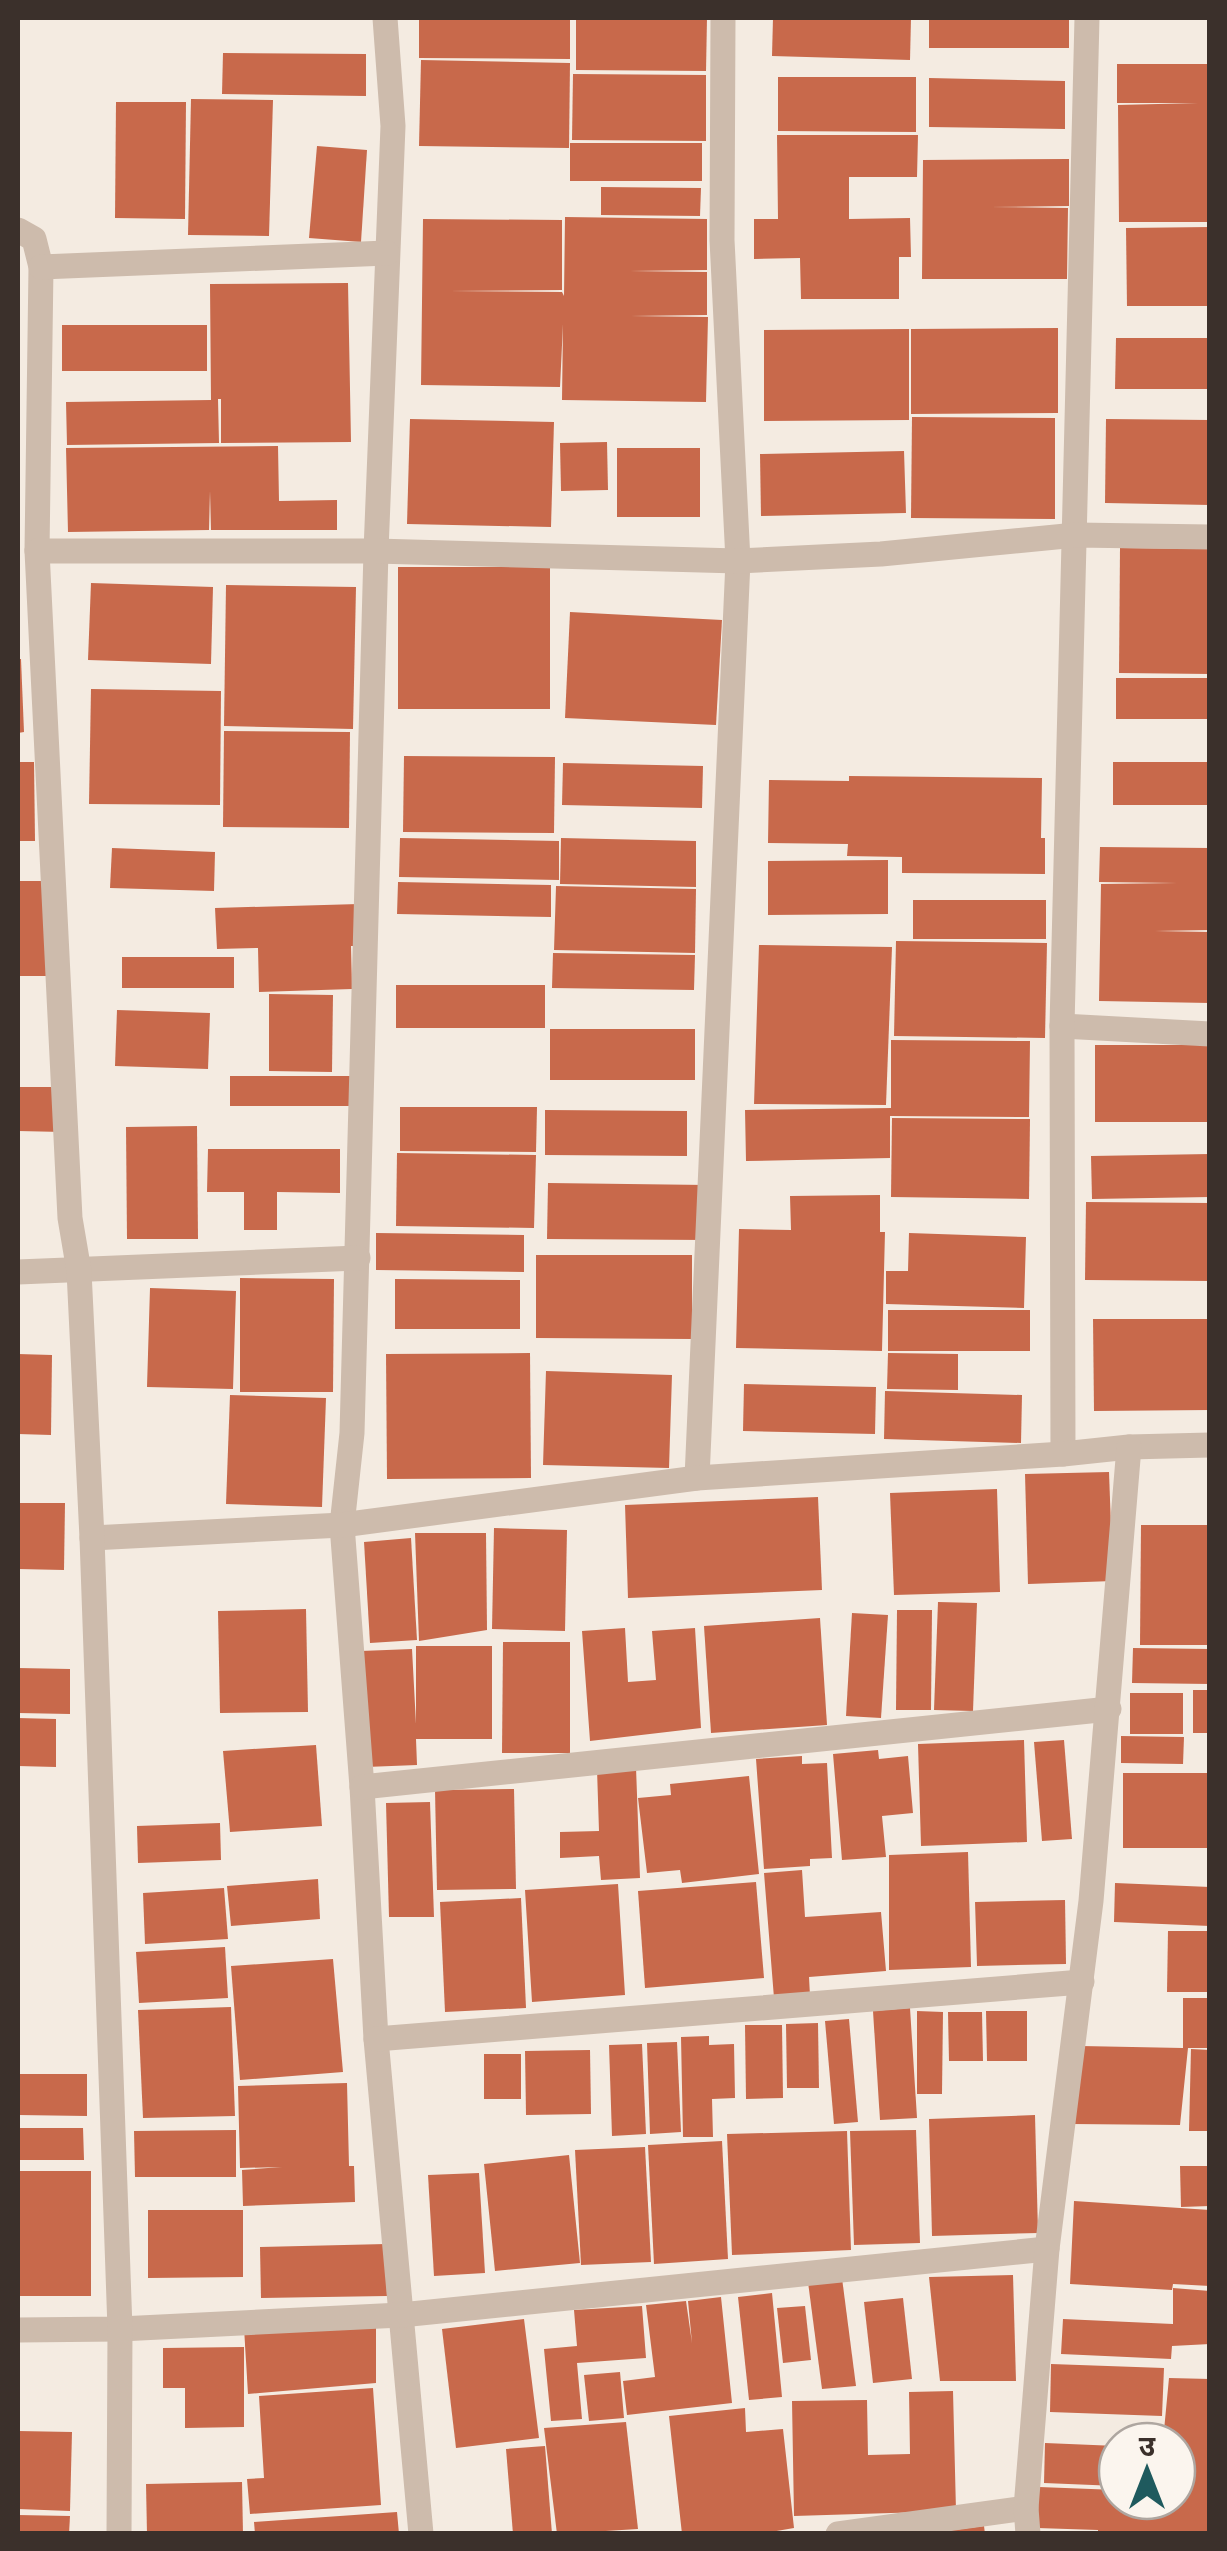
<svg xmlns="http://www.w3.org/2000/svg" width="1227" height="2551" font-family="'Public Sans','Noto Sans Devanagari',sans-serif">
<rect width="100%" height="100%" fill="#f4ebe1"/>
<g fill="#c8694b">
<path d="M419 18 570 19V59L419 58Z"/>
<path d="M576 18H707L706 71 576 70Z"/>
<path d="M773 18H911L910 60 772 56Z"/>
<rect x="929" y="18" width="140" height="30"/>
<path d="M223 53 366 54V96L222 94Z"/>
<path d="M421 60 570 63 569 148 419 146Z"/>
<path d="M1117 64H1210V222H1119L1118 105 1198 103H1117Z"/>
<path d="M573 74 706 75V141L572 140Z"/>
<path d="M778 77H916V132L778 131Z"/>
<path d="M929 78 1065 81V129L929 127Z"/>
<path d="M191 99 273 100 269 236 188 235Z"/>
<path d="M116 102H186L185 219 115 218Z"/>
<path d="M777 135H918L917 177H849V219L910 218 911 257H899V299H801L800 258 754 259V219H778Z"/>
<rect x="570" y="143" width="132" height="38"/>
<path d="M317 146 367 150 361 242 309 238Z"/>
<path d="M1069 159V206L990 207 1068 208 1067 279H922L923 160Z"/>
<path d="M601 187 701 188 700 216 601 215Z"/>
<path d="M565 217 707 219V270L630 271 707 272V315L631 316 708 317 706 402 562 400 563 324 560 387 421 385 423 219 562 220V290L449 291 562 292 564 296Z"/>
<path d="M1210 227V306H1127L1126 228Z"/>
<path d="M348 283 351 442 221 443V399H218L219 443 67 445 66 402 211 400 210 284Z"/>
<rect x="62" y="325" width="145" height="46"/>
<path d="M1058 328V413L911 414V329Z"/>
<path d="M909 329V420L764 421V330Z"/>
<path d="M1116 338H1210V389H1115Z"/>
<path d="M912 417 1055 418V519L911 518Z"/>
<path d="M410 419 554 422 551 527 407 524Z"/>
<path d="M1106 419 1210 420V505L1105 503Z"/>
<path d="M607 442 608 490 561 491 560 443Z"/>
<path d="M278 446 279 501 337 500V530H211L210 491 209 530 68 532 66 448Z"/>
<rect x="617" y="448" width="83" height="69"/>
<path d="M904 451 906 513 761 516 760 454Z"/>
<path d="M1120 548 1210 549V674L1119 673Z"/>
<rect x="398" y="567" width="152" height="142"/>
<path d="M91 583 213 587 211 664 88 660Z"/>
<path d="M226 585 356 587 353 729 224 726Z"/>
<path d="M570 612 722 620 716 725 565 718Z"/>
<path d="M18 659H21L24 732 18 733Z"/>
<rect x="1116" y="678" width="94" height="41"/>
<path d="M91 689 221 691 220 805 89 804Z"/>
<path d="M224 731 350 732 349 828 223 827Z"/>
<path d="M404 756 555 757 554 833 403 832Z"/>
<path d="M18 762H34L35 841H18Z"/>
<rect x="1113" y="762" width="97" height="43"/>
<path d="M563 763 703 766 702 808 562 805Z"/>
<path d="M849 776 1042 778 1041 838H1045V874L902 873V857L847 856 848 844 768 843 769 780 849 781Z"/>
<path d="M400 838 559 841V880L399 877Z"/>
<path d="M561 838 696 841V887L560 884Z"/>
<path d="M1100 847 1210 848V930L1155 931 1210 932V1003L1099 1001 1101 884 1177 883 1099 882Z"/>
<path d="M112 848 215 852 214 891 110 888Z"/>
<path d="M888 860V914L768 915V861Z"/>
<rect x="18" y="881" width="31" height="95"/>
<path d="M398 882 551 885V917L397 914Z"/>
<path d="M556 886 696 889 695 953 554 950Z"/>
<rect x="913" y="900" width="133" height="39"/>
<path d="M359 904 360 946H351L352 989 259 992 258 948 217 949 215 908Z"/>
<path d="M896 941 1047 943 1045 1038 894 1036Z"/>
<path d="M759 945 892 947 886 1105 754 1104Z"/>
<path d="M553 953 695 955 694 990 552 988Z"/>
<rect x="122" y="957" width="112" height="31"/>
<rect x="396" y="985" width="149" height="43"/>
<path d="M269 994 333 995 332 1072 269 1071Z"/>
<path d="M117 1010 210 1013 208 1069 115 1066Z"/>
<rect x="550" y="1029" width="145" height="51"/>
<path d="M891 1040 1030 1041 1029 1117 890 1116V1158L746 1161 745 1110 891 1108Z"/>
<rect x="1095" y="1045" width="115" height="77"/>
<rect x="230" y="1076" width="121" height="30"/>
<path d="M18 1087H64L63 1132 18 1131Z"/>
<path d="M400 1107H537L536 1152 400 1151Z"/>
<path d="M545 1110 687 1111V1156L545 1155Z"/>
<path d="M892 1118 1030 1119 1029 1199 891 1197Z"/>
<path d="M197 1126 198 1239H127L126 1127Z"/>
<path d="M208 1149H340V1193L277 1192V1230H244V1192H207Z"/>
<path d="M397 1153 536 1155 534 1228 396 1226Z"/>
<path d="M1210 1154V1197L1092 1199 1091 1156Z"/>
<path d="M548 1183 707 1185V1240L547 1239Z"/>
<path d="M880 1195V1232H885L882 1351 736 1348 739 1229 791 1230 790 1196Z"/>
<path d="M1086 1202 1210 1203V1281L1085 1280Z"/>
<path d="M376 1233 524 1235V1272L376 1270Z"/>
<path d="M909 1233 1026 1237 1024 1308 886 1304V1271H908Z"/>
<path d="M536 1255H692V1339L536 1338Z"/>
<path d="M240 1278 334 1279 333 1392H240Z"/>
<path d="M395 1279 520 1280V1329H395Z"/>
<path d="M150 1288 236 1291 233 1389 147 1387Z"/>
<rect x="888" y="1310" width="142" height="41"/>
<path d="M1093 1319H1210V1410L1094 1411Z"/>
<path d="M530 1353 531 1478 387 1479 386 1354Z"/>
<path d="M888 1353 958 1354V1390L887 1389Z"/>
<path d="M18 1354 52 1355 51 1435 18 1434Z"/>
<path d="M546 1371 672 1375 669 1468 543 1465Z"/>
<path d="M744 1384 876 1387 875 1434 743 1431Z"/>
<path d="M885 1391 1022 1395 1021 1443 884 1439Z"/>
<path d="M230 1395 326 1398 322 1507 226 1504Z"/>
<path d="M1109 1472 1113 1581 1028 1584 1025 1474Z"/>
<path d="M997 1489 1000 1592 894 1595 890 1493Z"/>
<path d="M818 1497 822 1590 628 1598 625 1505Z"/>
<path d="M18 1503H65L64 1570 18 1569Z"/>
<path d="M1141 1525H1210V1645H1140Z"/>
<path d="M494 1528 567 1530 565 1631 492 1629Z"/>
<path d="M415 1533H486L487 1630 419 1641Z"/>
<path d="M411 1538 417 1640 370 1643 364 1542Z"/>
<path d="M938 1602 977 1603 973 1711 934 1710Z"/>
<path d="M306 1609 308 1712 220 1713 218 1611Z"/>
<path d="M897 1610H932L931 1710H896Z"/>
<path d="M852 1613 888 1615 881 1718 846 1716Z"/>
<path d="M820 1618 827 1725 711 1733 704 1626Z"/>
<path d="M625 1628 628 1682 656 1680 652 1631 695 1628 701 1728 590 1741 582 1631Z"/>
<path d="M503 1642H570V1753H502Z"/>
<path d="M416 1646H492V1739H416L417 1765 366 1767 361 1651 412 1649 416 1724Z"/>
<path d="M1133 1648 1210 1649V1684L1132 1683Z"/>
<path d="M18 1668 70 1669V1714L18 1713Z"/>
<rect x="1193" y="1690" width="17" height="43"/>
<rect x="1130" y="1693" width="53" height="41"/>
<path d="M18 1718 56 1719V1767L18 1766Z"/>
<path d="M1121 1736 1184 1737 1183 1764 1121 1763Z"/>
<path d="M1024 1740 1027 1842 921 1846 918 1744Z"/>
<path d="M1064 1740 1072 1839 1042 1841 1034 1742Z"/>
<path d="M316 1745 322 1826 230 1832 223 1751Z"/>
<path d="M878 1750 879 1759 908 1756 913 1813 882 1816 886 1857 842 1860 833 1754Z"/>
<path d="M802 1756V1764L827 1763 832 1858 810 1859V1866L764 1869 756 1759Z"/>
<path d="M636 1767 640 1878 601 1880 599 1856 560 1858V1832L599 1831 597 1769Z"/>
<rect x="1123" y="1773" width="87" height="75"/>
<path d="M749 1776 759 1874 682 1883 680 1870 647 1873 638 1798 671 1795 670 1784Z"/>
<path d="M514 1789 516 1889 437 1890 435 1790Z"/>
<path d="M430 1802 434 1917H389L386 1803Z"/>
<path d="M220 1823 221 1860 138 1863 137 1826Z"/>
<path d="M968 1852 971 1967 889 1970V1855Z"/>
<path d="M802 1870 805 1917 881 1912 886 1971 809 1977 810 1996 774 1998 764 1873Z"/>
<path d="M318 1879 320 1919 231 1926 227 1886Z"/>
<path d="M756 1882 764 1978 645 1988 638 1891Z"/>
<path d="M1115 1883 1210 1887V1926L1114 1922Z"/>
<path d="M618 1884 625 1995 532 2002 525 1890Z"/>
<path d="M224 1888 228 1939 145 1944 143 1893Z"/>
<path d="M521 1898 526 2008 445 2012 440 1902Z"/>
<path d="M1065 1900 1066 1964 977 1966 975 1902Z"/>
<path d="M1168 1931H1210V1992H1167Z"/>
<path d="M225 1947 228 1998 139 2003 136 1952Z"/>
<path d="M333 1959 343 2072 240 2080 231 1966Z"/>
<path d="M1183 1998H1210V2048H1188L1180 2125 1072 2124 1081 2046 1183 2048Z"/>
<path d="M231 2007 235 2116 143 2118 138 2010Z"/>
<path d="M910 2008 917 2118 880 2120 873 2011Z"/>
<path d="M917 2011 943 2012 942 2094H917Z"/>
<path d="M986 2011H1027V2061H987Z"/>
<path d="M948 2012H982L983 2061H949Z"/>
<path d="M849 2019 858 2122 834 2124 825 2021Z"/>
<path d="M818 2023 819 2088H787L786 2024Z"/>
<path d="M745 2025H782L783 2098 746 2099Z"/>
<path d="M709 2036V2045L734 2044 735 2098 712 2099 713 2137H683L681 2037Z"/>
<path d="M677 2042 681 2132 650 2134 647 2043Z"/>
<path d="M642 2044 646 2134 612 2136 609 2045Z"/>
<path d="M1191 2049 1210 2050V2131H1189Z"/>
<path d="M590 2050 591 2114 526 2115 525 2051Z"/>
<rect x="484" y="2054" width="37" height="45"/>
<path d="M18 2074H87V2116L18 2115Z"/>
<path d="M347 2083 349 2166H354L355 2202 243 2206 242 2170 282 2167 240 2168 238 2086Z"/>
<path d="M1035 2115 1038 2233 932 2236 929 2119Z"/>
<path d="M18 2128H83L84 2160H18Z"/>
<path d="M236 2130V2177H135L134 2131Z"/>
<path d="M916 2130 920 2243 854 2245 850 2131Z"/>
<path d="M847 2131 851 2250 732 2255 727 2134Z"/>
<path d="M722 2141 728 2259 654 2264 648 2145Z"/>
<path d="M645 2147 651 2262 581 2265 575 2150Z"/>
<path d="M569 2155 580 2263 495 2271 484 2164Z"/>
<path d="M1180 2166H1210V2206L1181 2207Z"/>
<rect x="18" y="2171" width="73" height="125"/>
<path d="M479 2173 485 2273 434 2276 428 2175Z"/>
<path d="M1074 2201 1210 2210V2286L1173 2284 1172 2290 1070 2284Z"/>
<path d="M148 2210H243V2277L148 2278Z"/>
<path d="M386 2244 387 2296 261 2298 260 2247Z"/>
<path d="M1013 2275 1016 2381H940L929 2277Z"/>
<path d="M842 2278 856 2386 822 2389 808 2282Z"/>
<path d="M1173 2288 1210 2291V2344L1172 2346 1171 2359 1061 2354 1063 2319 1173 2324Z"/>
<path d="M772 2293 782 2397 749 2400 738 2297Z"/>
<path d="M721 2297 732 2403 627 2415 623 2381 655 2377 646 2305 686 2301 692 2343 688 2301Z"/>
<path d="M903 2298 912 2379 873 2383 864 2302Z"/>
<path d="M642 2306 646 2358 577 2363 582 2419 551 2421 544 2349 577 2346 574 2310Z"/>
<path d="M805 2306 811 2360 783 2363 777 2308Z"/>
<path d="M524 2319 539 2438 456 2448 442 2329Z"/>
<path d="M376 2325V2383L248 2394 244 2328Z"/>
<path d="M244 2347V2427L185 2428V2388H163V2348Z"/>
<path d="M1051 2364 1164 2368 1162 2416 1050 2412Z"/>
<path d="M620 2372 624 2418 589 2421 584 2375Z"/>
<path d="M1169 2378 1210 2379V2534H1098V2530L1037 2528 1039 2487 1117 2490V2501H1177V2441H1163Z"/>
<path d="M373 2388 381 2505 250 2514 247 2479 264 2478 259 2396Z"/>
<path d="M953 2391 956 2511 794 2516 792 2401 867 2400 868 2455 910 2454 909 2392Z"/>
<path d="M745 2408 746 2432 783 2429 794 2528 759 2534H682L669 2416Z"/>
<path d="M626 2422 638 2529 557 2534 544 2428Z"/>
<path d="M18 2431 72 2432 70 2511 18 2509Z"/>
<path d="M1045 2443 1117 2446V2486L1044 2483Z"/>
<path d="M545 2446 552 2534H513L506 2449Z"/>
<path d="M242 2482 243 2534H147L146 2484Z"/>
<path d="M397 2512 399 2534H255L254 2522Z"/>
<path d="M18 2515 70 2516 69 2534H18Z"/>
<path d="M984 2526 985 2534H946V2531Z"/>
</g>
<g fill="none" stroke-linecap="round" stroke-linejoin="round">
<g stroke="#cdbbac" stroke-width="25">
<path d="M385 18 393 126 376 551 352 1433 342 1525 362 1787 376 2039 421 2534"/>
<path d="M18 230 34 239 41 267 37 551"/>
<path d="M41 267 387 253"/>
<path d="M1062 1026 1210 1034"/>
<path d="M18 1272 358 1258"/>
<path d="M1063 1454 1062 1026 1087 18"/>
<path d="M697 1478 738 561 722 240 723 18"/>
<path d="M92 1538 342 1525 697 1478 1063 1454 1129 1447 1210 1445"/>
<path d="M362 1787 1109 1709"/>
<path d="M376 2039 1082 1982"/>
<path d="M18 2330 120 2329 401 2315 1047 2249"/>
<path d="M119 2534 120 2329 92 1538 79 1271 70 1218 37 551H376L738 561 881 554 1076 535 1210 537"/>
<path d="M838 2534 1026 2508"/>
<path d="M1028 2534 1026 2508 1047 2249 1091 1901 1129 1447"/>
</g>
</g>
<rect width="1227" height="2551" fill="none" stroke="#3b302b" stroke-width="40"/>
<g transform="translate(1147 2471)"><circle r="48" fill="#fbf5ee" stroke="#aea6a0" stroke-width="2.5"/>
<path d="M0-8L18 38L0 25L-18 38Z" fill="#1f5a5e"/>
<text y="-15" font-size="28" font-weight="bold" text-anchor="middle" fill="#3b302b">उ</text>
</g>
</svg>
